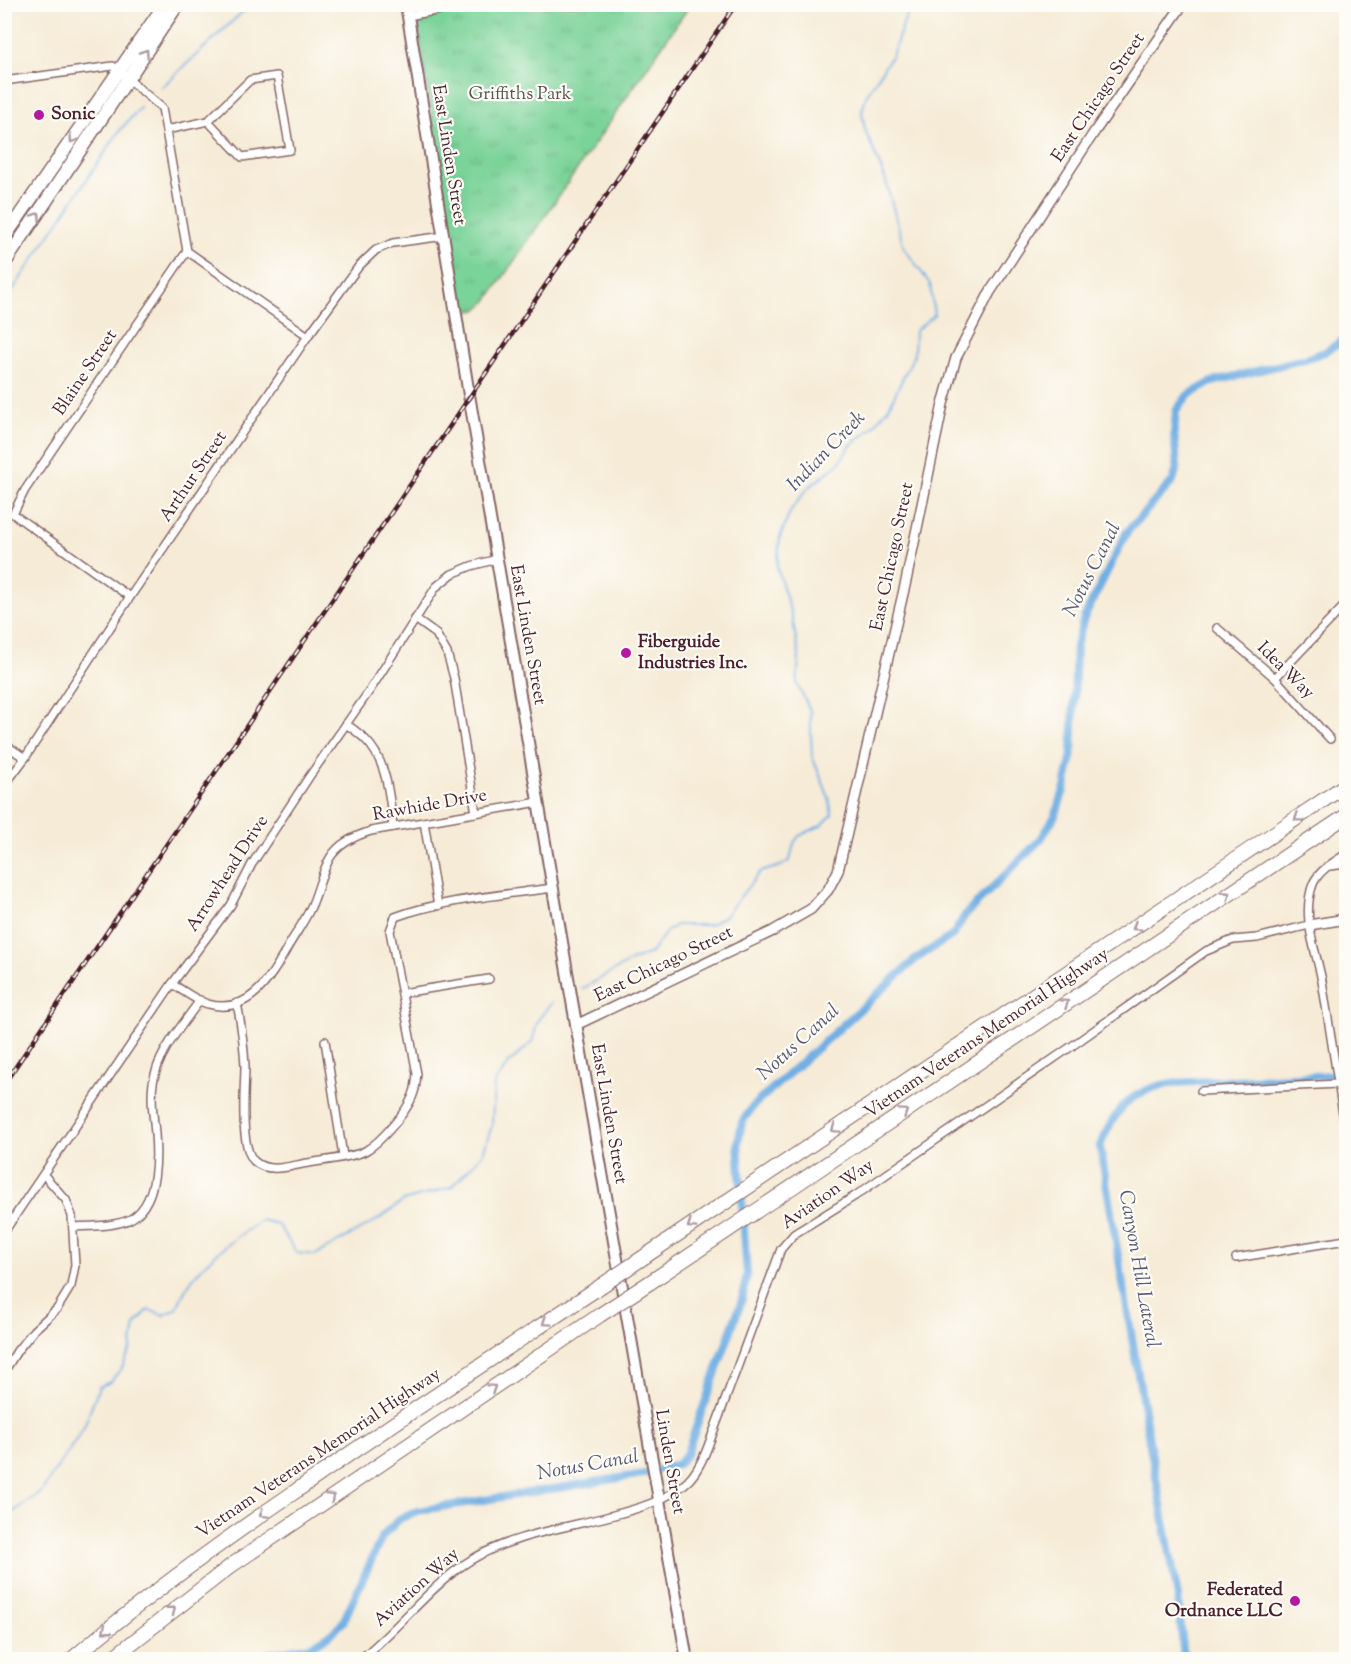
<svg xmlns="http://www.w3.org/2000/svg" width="1351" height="1664" font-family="'Sorts Mill Goudy',serif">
<defs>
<pattern id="park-tufts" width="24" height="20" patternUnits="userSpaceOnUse" patternTransform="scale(1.5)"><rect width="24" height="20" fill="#7ad398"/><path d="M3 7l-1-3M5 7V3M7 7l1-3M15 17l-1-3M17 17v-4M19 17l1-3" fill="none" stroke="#6bb583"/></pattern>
</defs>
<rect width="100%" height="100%" fill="#fdfcf7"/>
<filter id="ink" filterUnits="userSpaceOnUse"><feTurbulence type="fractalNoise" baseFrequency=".0167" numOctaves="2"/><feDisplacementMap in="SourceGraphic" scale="12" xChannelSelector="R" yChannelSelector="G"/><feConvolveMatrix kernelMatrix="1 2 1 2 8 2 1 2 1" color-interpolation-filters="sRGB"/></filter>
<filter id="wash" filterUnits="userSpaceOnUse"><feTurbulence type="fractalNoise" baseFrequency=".008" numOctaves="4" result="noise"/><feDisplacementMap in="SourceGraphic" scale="24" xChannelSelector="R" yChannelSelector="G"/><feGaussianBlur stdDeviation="1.35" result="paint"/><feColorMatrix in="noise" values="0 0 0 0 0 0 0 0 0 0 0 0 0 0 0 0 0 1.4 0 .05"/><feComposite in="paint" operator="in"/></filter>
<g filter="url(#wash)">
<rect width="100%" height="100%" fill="#f6ebd6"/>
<path fill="url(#park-tufts)" stroke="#627962" stroke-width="1.5" d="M414 5H690L486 302 477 310 464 312Z"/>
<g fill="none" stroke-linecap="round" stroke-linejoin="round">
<g stroke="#71afe4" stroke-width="2">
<path d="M162 87 251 4"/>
<path d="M4 303 120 130 141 107"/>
<path d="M582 989 633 960 651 953 666 932 676 925H709L725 916 760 872 781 866 790 860 794 843 799 836 822 825 832 815 829 798 812 756 810 710 797 684 799 655 792 617 777 567 780 537 791 510 808 488 839 463 851 445 872 428 889 407 914 355 915 331 934 315 930 284 904 248 885 178 865 130 862 112 866 96 892 55 907 14 919 4"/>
<path d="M4 1523 13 1512 41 1492 83 1429 99 1387 110 1382 122 1368 131 1348 135 1325 148 1310 164 1315 177 1309C190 1268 228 1244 261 1220L277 1224 297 1253 315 1255 379 1219 403 1201 452 1187 483 1153 492 1125 494 1084 508 1064 532 1042 538 1020 552 1002"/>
</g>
<g stroke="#71afe4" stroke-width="8">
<path d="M1341 1074H1346"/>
<path d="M235 1660 312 1646 330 1635 343 1622 382 1537 399 1519 417 1511 644 1474 678 1464 686 1455 742 1300 747 1274 738 1143 742 1122 754 1105 916 959 953 935 965 915 1041 839 1056 814 1065 787 1072 754 1076 646 1084 618 1127 532 1173 481 1177 467 1174 433 1176 411 1188 395 1212 382 1305 359 1325 352 1346 338"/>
<path d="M1184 1660 1178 1597 1149 1440 1100 1146C1115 1109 1131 1090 1172 1083L1335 1075"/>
</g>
</g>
</g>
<g filter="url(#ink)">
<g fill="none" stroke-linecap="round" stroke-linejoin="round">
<defs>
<g id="minor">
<path d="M408 16 472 4"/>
<path d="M277 76 290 150 242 157 208 121 250 80Z"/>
<path d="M4 81 113 66 162 108 187 251 308 336"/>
<path d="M166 130 208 121"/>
<path d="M130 597 13 514 25 490 187 251"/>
<path d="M415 619 436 634 447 653 454 678 476 813"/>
<path d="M1217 628 1275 678 1330 739"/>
<path d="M1275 678 1346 604"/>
<path d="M346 724C353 729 359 733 365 739 387 760 390 798 393 827"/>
<path d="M4 744 25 758"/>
<path d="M4 786 25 758 130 597 308 336 359 266 376 250 393 243 445 236"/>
<path d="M424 822 438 906"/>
<path d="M1346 854C1334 862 1319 870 1313 884 1300 919 1318 953 1323 987 1331 1036 1338 1084 1346 1132"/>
<path d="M1330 866 1346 864"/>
<path d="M172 984C183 990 196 1001 208 1004 251 1016 272 975 289 945 296 933 304 922 310 909 318 893 321 873 330 858 339 843 355 836 371 831L539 802"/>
<path d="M402 993 489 979"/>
<path d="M237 1003C241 1024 244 1045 245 1066 245 1087 239 1146 254 1161 267 1173 287 1167 302 1164 318 1161 352 1158 365 1151 381 1142 409 1110 414 1092 416 1087 416 1080 417 1074L390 931 395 917C440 900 503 895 553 888"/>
<path d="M325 1041 343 1156"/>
<path d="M1201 1091 1338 1084"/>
<path d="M73 1227C89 1226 122 1227 135 1216 157 1199 157 1159 155 1134 154 1117 150 1101 153 1083 158 1052 182 1026 200 1000"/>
<path d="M4 1232 172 984 231 905 252 864 309 777 370 690 436 587 452 574 471 566 497 559"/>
<path d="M1236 1258 1346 1240"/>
<path d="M4 1372 17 1351 34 1330 57 1309 71 1286 75 1265 72 1216 66 1200 44 1175"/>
<path d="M359 1660C398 1630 431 1584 471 1560 512 1535 565 1528 610 1516 637 1509 667 1501 688 1481 699 1470 705 1455 710 1441L781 1249 794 1234 855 1196 1072 1046 1206 951 1233 940 1257 938 1309 925"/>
</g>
<g id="tertiary">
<path d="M1309 925 1346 919"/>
<path d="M576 1025 773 931 811 909 828 890 838 871 906 581 943 404 956 358 990 292 1095 131 1183 4"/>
</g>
<path id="secondary" d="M406 4 468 389 572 1001 687 1660"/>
<g id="primary">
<path d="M4 238 165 4"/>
<path d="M4 264 178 4"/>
</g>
<g id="motorway">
<path d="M644 1257 1346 785"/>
<path d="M649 1283 1346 816"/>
<path d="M71 1660C142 1599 217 1545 293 1493 392 1423 494 1357 595 1290"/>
<path d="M110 1660 232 1565 600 1315"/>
</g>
</defs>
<use href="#minor" stroke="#866667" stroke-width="10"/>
<use href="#tertiary" stroke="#866667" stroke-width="12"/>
<use href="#secondary" stroke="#866667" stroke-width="14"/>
<use href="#primary" stroke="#866667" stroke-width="15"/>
<use href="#motorway" stroke="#866667" stroke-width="16"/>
<use href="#minor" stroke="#fff" stroke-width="7"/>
<use href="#tertiary" stroke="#fff" stroke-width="9"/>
<use href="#secondary" stroke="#fff" stroke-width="10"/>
<use href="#primary" stroke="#fff" stroke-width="12"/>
<use href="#motorway" stroke="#fff" stroke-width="14"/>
<defs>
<path id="rail" d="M4 1084 736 4"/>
</defs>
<use href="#rail" stroke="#4a1f2b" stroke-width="4.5"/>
<use href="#rail" stroke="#fdfcf7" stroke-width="2" stroke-dasharray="7" stroke-linecap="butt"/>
<defs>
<g id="motorway-bridge">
<path d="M595 1290 644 1257"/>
<path d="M600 1315 649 1283"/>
</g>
</defs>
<use href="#motorway-bridge" stroke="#866667" stroke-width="16" stroke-linecap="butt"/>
<use href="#motorway-bridge" stroke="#fff" stroke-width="14"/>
</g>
<defs><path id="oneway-chevron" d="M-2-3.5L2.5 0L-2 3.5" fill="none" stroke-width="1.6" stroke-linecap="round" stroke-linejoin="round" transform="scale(1.5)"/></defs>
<g stroke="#ae9aa0">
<use href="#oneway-chevron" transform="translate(145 53) rotate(-57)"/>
<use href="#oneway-chevron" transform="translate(73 139) rotate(125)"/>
<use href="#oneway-chevron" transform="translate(37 216) rotate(-56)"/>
<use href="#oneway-chevron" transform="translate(1298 818) rotate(146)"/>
<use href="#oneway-chevron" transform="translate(1227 895) rotate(-33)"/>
<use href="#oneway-chevron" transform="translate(1136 927) rotate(146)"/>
<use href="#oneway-chevron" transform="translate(1065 1003) rotate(-34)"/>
<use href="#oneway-chevron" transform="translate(904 1112) rotate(-34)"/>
<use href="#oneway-chevron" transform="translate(835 1129) rotate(146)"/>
<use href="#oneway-chevron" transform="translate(691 1225) rotate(146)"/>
<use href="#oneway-chevron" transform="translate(546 1322) rotate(146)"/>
<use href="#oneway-chevron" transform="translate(492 1388) rotate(-34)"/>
<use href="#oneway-chevron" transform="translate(331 1497) rotate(-34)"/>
<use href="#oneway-chevron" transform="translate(263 1514) rotate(145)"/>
<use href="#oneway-chevron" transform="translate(172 1610) rotate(-38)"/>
<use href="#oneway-chevron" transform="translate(106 1630) rotate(141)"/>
</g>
</g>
<g fill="#b5179e" stroke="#fdfcf7" stroke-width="2">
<circle cx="39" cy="115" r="6"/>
<circle cx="626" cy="653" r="6"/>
<circle cx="1295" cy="1601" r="6"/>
</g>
<g text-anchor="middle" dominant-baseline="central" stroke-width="4.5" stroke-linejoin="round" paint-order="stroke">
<g font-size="18" fill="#58554c" stroke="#fdfcf7">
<text x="520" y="95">Griffiths Park</text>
</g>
<g font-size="18" fill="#4a1f2b" stroke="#fdfcf7">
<text transform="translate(1099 98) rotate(-56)">East Chicago Street</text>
<text transform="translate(448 155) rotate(81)">East Linden Street</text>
<text transform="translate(86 373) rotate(-56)">Blaine Street</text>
<text transform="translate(194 477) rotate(-56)">Arthur Street</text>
<text transform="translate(893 557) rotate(-78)">East Chicago Street</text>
<text transform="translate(527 635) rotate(80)">East Linden Street</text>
<text transform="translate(1285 671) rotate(45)">Idea Way</text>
<text transform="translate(430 806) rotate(-10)">Rawhide Drive</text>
<text transform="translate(228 874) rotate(-57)">Arrowhead Drive</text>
<text transform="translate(664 965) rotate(-26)">East Chicago Street</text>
<text transform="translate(987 1034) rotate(-34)">Vietnam Veterans Memorial Highway</text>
<text transform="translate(608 1114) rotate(80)">East Linden Street</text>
<text transform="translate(828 1195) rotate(-35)">Aviation Way</text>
<text transform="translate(319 1454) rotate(-34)">Vietnam Veterans Memorial Highway</text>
<text transform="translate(669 1462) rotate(80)">Linden Street</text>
<text transform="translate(417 1588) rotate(-42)">Aviation Way</text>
</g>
<g font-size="18" font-weight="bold" fill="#4a1f2b" stroke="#fdfcf7" text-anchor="start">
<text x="51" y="115">Sonic</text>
<text x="638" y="643">Fiberguide<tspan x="638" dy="21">Industries Inc.</tspan></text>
<text x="1283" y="1591" text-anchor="end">Federated<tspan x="1283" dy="21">Ordnance LLC</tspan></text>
</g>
<g font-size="20" font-style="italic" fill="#5a5975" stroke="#fdfcf7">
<text transform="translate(827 452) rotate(-46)">Indian Creek</text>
<text transform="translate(1093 570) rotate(-63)">Notus Canal</text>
<text transform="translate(799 1043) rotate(-42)">Notus Canal</text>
<text transform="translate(1138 1269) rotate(80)">Canyon Hill Lateral</text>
<text transform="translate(588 1466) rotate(-10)">Notus Canal</text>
</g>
</g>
<rect width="1351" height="1664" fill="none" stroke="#fdfcf7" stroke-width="24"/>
</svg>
